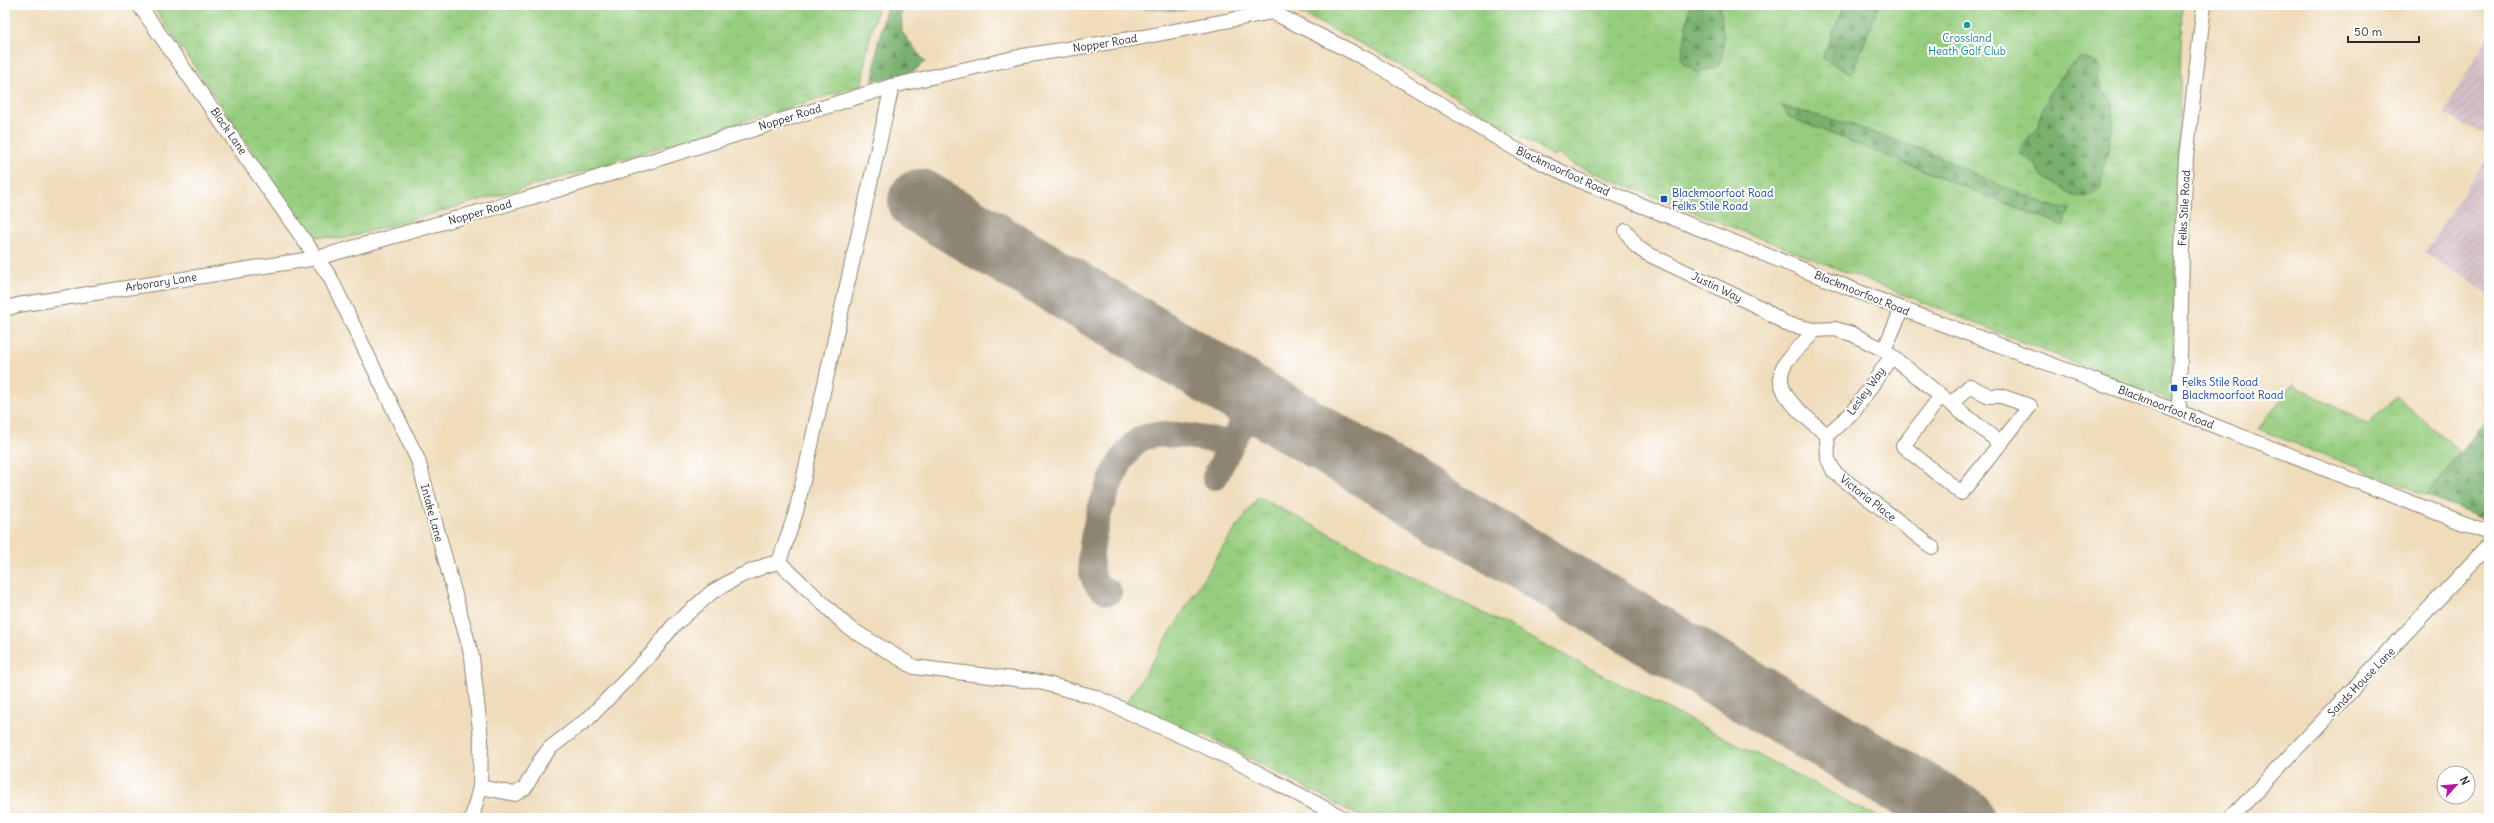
<svg xmlns="http://www.w3.org/2000/svg" width="2494" height="823" font-family="Delius,sans-serif">
<defs>
<pattern id="industrial-furrows" width="10" height="10" patternUnits="userSpaceOnUse"><rect width="10" height="10" fill="#d2bec4"/><path d="M-1 1l2-2M0 10L10 0M9 11l2-2" fill="none" stroke="#b4a3a9"/></pattern>
<pattern id="grass-tufts" width="24" height="20" patternUnits="userSpaceOnUse"><rect width="24" height="20" fill="#97cd7f"/><path d="M3 7l-1-3M5 7V3M7 7l1-3M15 17l-1-3M17 17v-4M19 17l1-3" fill="none" stroke="#82b06e"/></pattern>
<pattern id="forest-firs" width="22" height="20" patternUnits="userSpaceOnUse"><rect width="22" height="20" fill="#79b06e"/><path d="M5 1l3.5 6h-7zM16 11l3.5 6h-7z" fill="#638f5b"/></pattern>
</defs>
<rect width="100%" height="100%" fill="#fff"/>
<filter id="ink" filterUnits="userSpaceOnUse"><feTurbulence type="fractalNoise" baseFrequency=".025" numOctaves="2"/><feDisplacementMap in="SourceGraphic" scale="8" xChannelSelector="R" yChannelSelector="G"/><feConvolveMatrix kernelMatrix="1 2 1 2 8 2 1 2 1" color-interpolation-filters="sRGB"/></filter>
<filter id="wash" filterUnits="userSpaceOnUse"><feTurbulence type="fractalNoise" baseFrequency=".012" numOctaves="4" result="noise"/><feDisplacementMap in="SourceGraphic" scale="16" xChannelSelector="R" yChannelSelector="G"/><feGaussianBlur stdDeviation="0.9" result="paint"/><feColorMatrix in="noise" values="0 0 0 0 0 0 0 0 0 0 0 0 0 0 0 0 0 1.4 0 .05"/><feComposite in="paint" operator="in"/></filter>
<g filter="url(#wash)">
<rect width="100%" height="100%" fill="#efdcbb"/>
<g fill="url(#industrial-furrows)">
<path d="M2489 35V136L2443 114Z"/>
<path d="M2489 154V294L2425 252Z"/>
</g>
<g fill="url(#grass-tufts)" stroke="#617c55">
<path d="M152 5H878L866 54 862 85 577 173 342 239 311 236Z"/>
<path d="M1284 5H2182L2172 401 1575 165 1558 154 1555 157 1382 54Z"/>
<path d="M2293 384 2367 424 2397 397 2460 451 2427 495 2258 429Z"/>
<path d="M1258 497 1880 818H1363L1202 733 1199 737 1126 704 1223 547Z"/>
</g>
<g fill="url(#forest-firs)" stroke="#526e4c">
<path d="M887 5H901L902 32 925 62 914 71 873 81 878 43Z"/>
<path d="M1690 5H1720L1724 46 1719 66 1698 73 1681 61Z"/>
<path d="M1845 5H1879L1852 74 1822 58Z"/>
<path d="M2080 58 2094 61 2100 68 2099 82 2102 89 2113 102V123L2100 189 2088 197H2077L2051 182 2042 176 2037 166 2020 153C2024 142 2031 137 2037 128 2039 124 2039 117 2041 113 2048 94 2064 70 2080 58Z"/>
<path d="M1782 106 1852 125 1929 152 1996 184 2058 208 2070 209 2063 226 1789 117Z"/>
<path d="M2489 416V522L2427 495Z"/>
</g>
<path fill="#97cd7f" stroke="#617c55" d="M1135 5H1184V11L1134 8Z"/>
<g fill="none" stroke-linecap="round" stroke-linejoin="round">
<g stroke="#8d8473" stroke-width="26">
<path d="M1215 477 1241 425 1254 420 1296 424"/>
<path d="M1109 592C1101 588 1096 586 1093 576 1082 548 1114 450 1143 438 1165 429 1207 440 1231 443"/>
</g>
<path stroke="#8d8473" stroke-width="64" d="M920 201 1962 818"/>
</g>
</g>
<g filter="url(#ink)">
<g fill="none" stroke-linecap="round" stroke-linejoin="round">
<defs>
<g id="minor">
<path d="M139 5 330 277 418 460 472 657 481 739 480 787 472 818"/>
<path d="M1258 5 1368 60 1522 153 1585 183 1902 309 2179 412 2489 533"/>
<path d="M1626 231 1637 247 1646 253 1763 309 1786 324 1815 330 1835 329 1852 334 1884 350 2001 444"/>
<path d="M5 309 18 305 317 258 571 186 892 86 1023 56 1143 37 1272 12"/>
<path d="M1815 330C1806 341 1794 351 1786 362 1766 391 1809 419 1827 435"/>
<path d="M1884 350 1902 309"/>
<path d="M1941 396 1903 446 1961 493 2030 406 2001 396H1989L1970 386 1951 404"/>
<path d="M2179 412 2182 247 2186 158 2204 5"/>
<path d="M1827 435 1828 459 1834 472 1932 547"/>
<path d="M1827 435 1854 411 1891 357"/>
<path d="M779 562 849 628 914 667 1040 682 1095 697 1230 758 1343 818"/>
<path d="M779 562 796 512 892 86"/>
<path d="M480 787 515 794 525 788 540 761 550 748 589 718 652 653 673 626 712 592 740 576 767 565 779 562"/>
<path d="M2231 818 2489 545"/>
</g>
</defs>
<use href="#minor" stroke="#8d8473" stroke-width="16"/>
<use href="#minor" stroke="#fff" stroke-width="14"/>
</g>
</g>
<circle fill="#0f9aa8" stroke="#fff" stroke-width="1.5" cx="1967" cy="25" r="4"/>
<g fill="#1a4fb4" stroke="#fff" stroke-width="1.5">
<rect x="1660" y="195" width="8" height="8" rx="2"/>
<rect x="2170" y="384" width="8" height="8" rx="2"/>
</g>
<g text-anchor="middle" dominant-baseline="central" stroke-width="4" stroke-linejoin="round" paint-order="stroke">
<g font-size="11" fill="#0d838f" stroke="#fff">
<text x="1967" y="38">Crossland<tspan x="1967" dy="13">Heath Golf Club</tspan></text>
</g>
<g font-size="11" fill="#2b2b2b" stroke="#fff">
<text transform="translate(1105 43) rotate(-9)">Nopper Road</text>
<text transform="translate(790 117) rotate(-17)">Nopper Road</text>
<text transform="translate(229 131) rotate(55)">Black Lane</text>
<text transform="translate(1563 171) rotate(25)">Blackmoorfoot Road</text>
<text transform="translate(2184 208) rotate(-87)">Felks Stile Road</text>
<text transform="translate(480 212) rotate(-16)">Nopper Road</text>
<text transform="translate(161 282) rotate(-9)">Arborary Lane</text>
<text transform="translate(1717 287) rotate(26)">Justin Way</text>
<text transform="translate(1862 293) rotate(22)">Blackmoorfoot Road</text>
<text transform="translate(1866 391) rotate(-54)">Lesley Way</text>
<text transform="translate(2166 407) rotate(21)">Blackmoorfoot Road</text>
<text transform="translate(1868 498) rotate(38)">Victoria Place</text>
<text transform="translate(432 513) rotate(75)">Intake Lane</text>
<text transform="translate(2361 682) rotate(-46)">Sands House Lane</text>
</g>
<g font-size="11" fill="#164399" stroke="#fff" text-anchor="start">
<text x="1672" y="193">Blackmoorfoot Road<tspan x="1672" dy="13">Felks Stile Road</tspan></text>
<text x="2182" y="382">Felks Stile Road<tspan x="2182" dy="13">Blackmoorfoot Road</tspan></text>
</g>
</g>
<rect width="2494" height="823" fill="none" stroke="#fff" stroke-width="20"/>
<g transform="translate(2456 785) rotate(63)"><circle r="19" fill="#ffffff" stroke="#aaaaaa"/>
<path d="M0-3L7 15L0 10L-7 15Z" fill="#b5179e"/>
<text y="-6" font-size="11" font-weight="bold" text-anchor="middle" fill="#2b2b2b">N</text>
</g>
<path d="M2348 36v6h71v-6" fill="none" stroke="#2b2b2b" stroke-width="2"/>
<text x="2354" y="36" font-size="12" fill="#2b2b2b" stroke="#ffffff" stroke-width="3" paint-order="stroke">50 m</text>
</svg>
